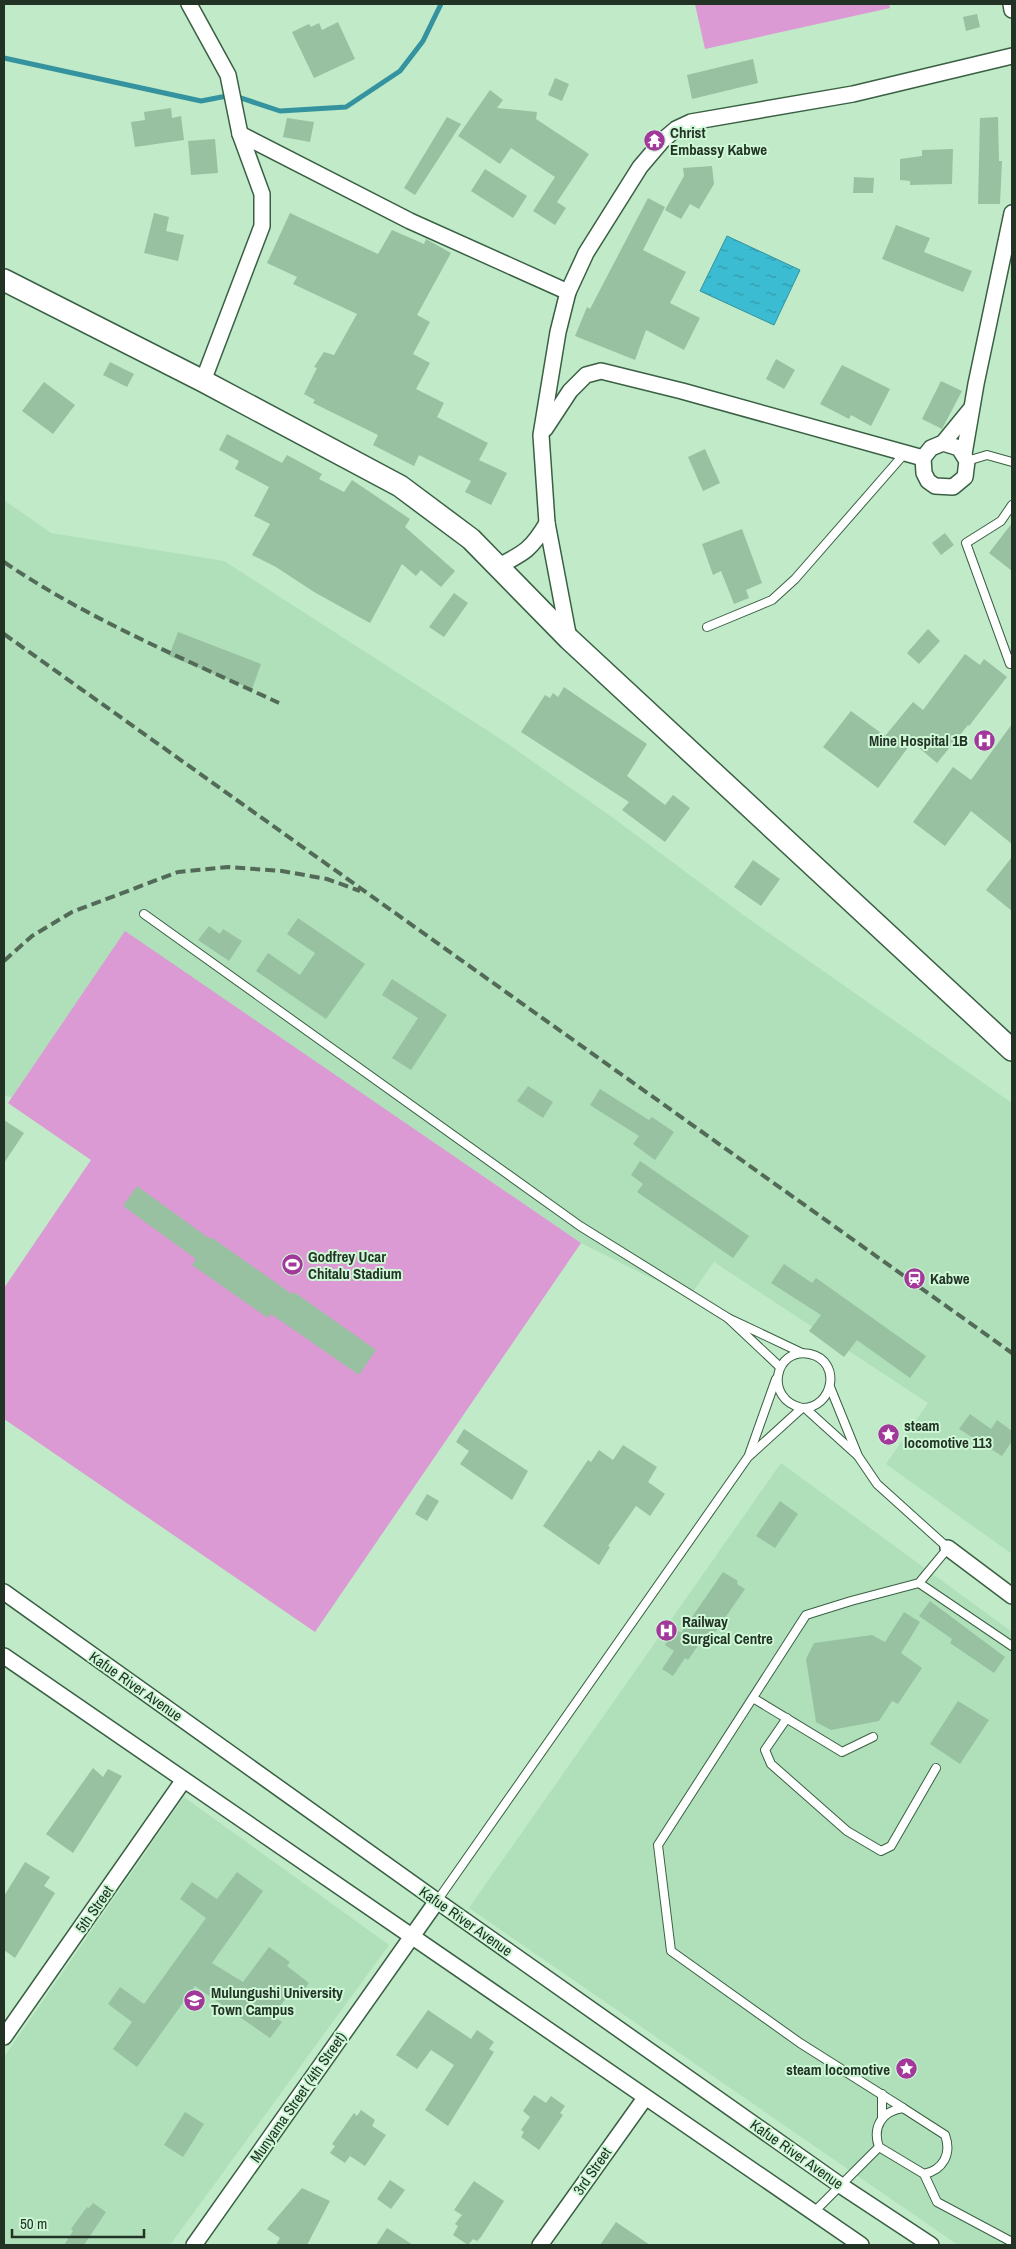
<svg xmlns="http://www.w3.org/2000/svg" width="1016" height="2249" font-family="'Archivo Narrow',sans-serif">
<defs>
<pattern id="water-ripples" width="26" height="14" patternUnits="userSpaceOnUse" patternTransform="scale(1.25)"><rect width="26" height="14" fill="#3cbcd2"/><path d="M2 4q2-2 4 0t4 0M15 11q2-2 4 0t4 0" fill="none" stroke="#3299aa"/></pattern>
</defs>
<rect width="100%" height="100%" fill="#c0eac8"/>
<g fill="#afe0ba">
<path d="M4 500 51 533 224 561 502 740 616 820 746 917 1012 1103V1554L886 1464 928 1403 714 1262 689 1297 581 1243 125 932 12 1097 4 1096Z"/>
<path d="M781 1463 1012 1632V2245H958L469 1908Z"/>
<path d="M184 1797 389 1945 170 2245H4V2057Z"/>
</g>
<g fill="#db9ad3">
<path d="M695 4H889L890 8 705 49Z"/>
<path d="M125 931 581 1243 315 1632 4 1419V1288L91 1160 8 1103Z"/>
</g>
<path fill="url(#water-ripples)" stroke="#34939e" d="M727 236 800 270 774 325 700 291Z"/>
<g fill="none" stroke-linecap="round" stroke-linejoin="round">
<path stroke="#34939e" stroke-width="5" d="M4 58 201 101 232 95 280 111 346 107 400 71 423 41 441 4"/>
</g>
<g fill="#98c1a1">
<path d="M977 14 980 27 966 31 963 17Z"/>
<path d="M338 22 355 59 314 78 292 32 309 24 311 27 319 23 322 30Z"/>
<path d="M753 59 758 83 692 99 687 75Z"/>
<path d="M555 78 569 84 562 101 548 95Z"/>
<path d="M490 90 503 100 497 108 537 112 536 119 589 154 557 202 566 208 555 225 533 211 555 177 511 148 500 164 458 136Z"/>
<path d="M171 108 172 118 181 116 184 140 135 147 131 122 145 120 144 112Z"/>
<path d="M447 117 461 124 415 195 404 188Z"/>
<path d="M998 117 999 161H1002L1000 204H978L980 118Z"/>
<path d="M287 118 314 122 310 142 283 137Z"/>
<path d="M215 139 218 173 191 175 188 141Z"/>
<path d="M953 149 952 184 910 185V181L900 180V159L922 156V150Z"/>
<path d="M712 166 714 184 699 209 690 204 681 219 665 210 684 176 683 168Z"/>
<path d="M485 169 527 196 513 218 471 191Z"/>
<path d="M854 177 874 178 873 193H853Z"/>
<path d="M648 198 665 207 643 250 686 272 670 303 700 318 684 350 646 330 635 360 575 336 587 307 590 309Z"/>
<path d="M154 213 169 217 166 231 184 235 178 261 144 253Z"/>
<path d="M290 213 378 254 392 230 424 244 426 239 451 253 417 315 430 322 413 354 430 363 416 389 444 403 437 417 488 443 479 460 507 473 491 505 465 492 471 481 419 455 414 466 373 445 378 435 313 403 315 400 304 394 317 368 314 367 324 352 334 355 357 314 293 284 297 277 267 263Z"/>
<path d="M896 225 930 238 924 252 972 271 963 292 882 259Z"/>
<path d="M776 359 795 370 784 389 766 379Z"/>
<path d="M110 362 134 374 127 387 103 375Z"/>
<path d="M842 365 890 389 871 426 851 415 849 419 820 404Z"/>
<path d="M941 381 962 391 942 429 922 419Z"/>
<path d="M44 382 75 405 53 434 22 411Z"/>
<path d="M227 434 282 463 287 455 322 474 319 479 344 492 352 480 410 519 405 527 455 571 441 587 421 570 416 576 402 564 370 623 314 592 276 567 252 555 270 524 254 516 269 487 235 469 239 461 219 450Z"/>
<path d="M705 449 720 483 703 491 688 457Z"/>
<path d="M1012 523V571L989 553Z"/>
<path d="M742 529 762 583 746 590 749 598 734 604 721 571 713 575 702 544Z"/>
<path d="M945 533 954 545 941 555 932 543Z"/>
<path d="M454 593 468 603 444 637 429 627Z"/>
<path d="M928 629 940 641 919 664 907 653Z"/>
<path d="M178 632 261 664 252 689 169 656Z"/>
<path d="M965 654 980 665 984 659 1007 677 969 726 968 725 937 763 912 742 878 788 823 747 851 711 885 736 913 702 923 710Z"/>
<path d="M564 687 647 744 627 776 665 805 673 795 690 808 665 842 622 810 629 802 521 732 545 695 550 698 553 693 558 697Z"/>
<path d="M1012 724V844L971 811 945 846 913 822 953 767 971 780Z"/>
<path d="M1012 857V911L986 890Z"/>
<path d="M753 860 780 879 761 906 734 887Z"/>
<path d="M298 918 365 964 326 1019 256 971 268 953 300 975 315 953 287 934Z"/>
<path d="M209 926 220 934 223 929 242 941 229 961 198 940Z"/>
<path d="M392 979 447 1015 411 1070 392 1058 418 1018 382 995Z"/>
<path d="M528 1086 553 1102 543 1118 517 1101Z"/>
<path d="M600 1089 649 1120 652 1117 674 1132 655 1160 633 1144 639 1136 590 1105Z"/>
<path d="M4 1120 24 1133 4 1163Z"/>
<path d="M640 1161 749 1236 733 1258 637 1192 643 1184 631 1175Z"/>
<path d="M137 1186 210 1239 211 1237 292 1294 294 1292 376 1350 359 1375 271 1314 268 1318 192 1265 196 1259 123 1206Z"/>
<path d="M784 1264 812 1283 816 1278 926 1356 910 1378 857 1340 844 1357 809 1331 821 1315 771 1283Z"/>
<path d="M970 1414 991 1429 997 1420 1012 1431V1441L1002 1456 959 1429Z"/>
<path d="M464 1429 528 1471 512 1500 460 1464 469 1451 456 1442Z"/>
<path d="M623 1445 657 1467 648 1482 665 1494 650 1516 636 1506 608 1546 610 1547 599 1565 543 1526 588 1460 591 1462 599 1450 613 1460Z"/>
<path d="M427 1494 439 1501 427 1521 415 1514Z"/>
<path d="M780 1501 798 1514 775 1548 756 1536Z"/>
<path d="M723 1572 738 1581 737 1584 745 1589 709 1641 704 1637 688 1660 685 1658 673 1676 662 1669 674 1651 665 1645 675 1629 681 1633Z"/>
<path d="M930 1601 1005 1657 994 1673 950 1643 952 1639 919 1616Z"/>
<path d="M904 1612 920 1622 901 1653 922 1668 898 1704 892 1701 879 1721 831 1730 816 1722 806 1659 814 1643 872 1635 885 1642Z"/>
<path d="M958 1701 989 1720 960 1764 930 1744Z"/>
<path d="M93 1768 103 1777 108 1769 122 1776 73 1853 46 1834Z"/>
<path d="M25 1862 50 1877 44 1886 55 1893 15 1958 4 1950V1896Z"/>
<path d="M237 1872 263 1891 212 1963 243 1982 269 1947 290 1962 287 1966 309 1983 299 1997 291 1991 273 2016 282 2022 270 2038 195 1986 137 2067 113 2049 132 2022 108 2004 120 1987 144 2004 206 1918 180 1899 192 1882 217 1899Z"/>
<path d="M428 2010 471 2039 477 2030 494 2042 489 2049 494 2052 448 2126 425 2110 454 2065 431 2050 417 2069 396 2055Z"/>
<path d="M534 2095 546 2103 551 2096 565 2106 560 2113 563 2115 539 2150 521 2137 524 2132 521 2130 530 2117 523 2111Z"/>
<path d="M361 2110 375 2120 372 2126 386 2135 365 2166 350 2156 345 2163 330 2153 335 2146 332 2144 354 2113 357 2116Z"/>
<path d="M185 2112 204 2124 183 2157 164 2145Z"/>
<path d="M390 2180 405 2190 391 2209 377 2199Z"/>
<path d="M474 2181 504 2201 481 2237 477 2241 473 2239 468 2245 453 2235 458 2226 455 2224 462 2215 454 2210Z"/>
<path d="M302 2188 330 2201 307 2245H276L280 2238 267 2229Z"/>
<path d="M93 2203 106 2212 84 2245H64L73 2231 71 2229 87 2207 89 2208Z"/>
<path d="M616 2222 650 2245H600Z"/>
<path d="M387 2228 413 2245H376Z"/>
</g>
<g fill="none" stroke-linecap="round" stroke-linejoin="round">
<defs>
<g id="lane">
<path d="M967 461 987 455 1012 462"/>
<path d="M707 627 772 600 795 579 905 453"/>
<path d="M1010 664 966 543 1001 521 1012 505"/>
<path d="M144 914 580 1226 728 1318"/>
<path d="M780 1367 728 1318 802 1353"/>
<path d="M830 1387 858 1456 877 1484 948 1548 919 1583 851 1601 806 1615 658 1845 671 1951 800 2043 903 2108"/>
<path d="M805 1408 857 1455"/>
<path d="M749 1455 776 1379"/>
<path d="M919 1583 1012 1646"/>
<path d="M753 1698 842 1752 873 1737"/>
<path d="M787 1718 765 1750 771 1764 847 1831 881 1851 891 1846 936 1768"/>
<path d="M437 1901 748 1457 802 1408C834 1408 842 1361 810 1354 775 1346 763 1399 802 1408"/>
<path d="M882 2118V2094"/>
<path d="M924 2174C943 2170 952 2154 945 2135L903 2108C882 2111 872 2127 879 2147L924 2174 937 2202 1012 2242"/>
<path d="M813 2213 879 2147"/>
</g>
<g id="street">
<path d="M189 4 228 75 240 134 262 194V226L203 381"/>
<path d="M1011 4 1012 10"/>
<path d="M240 134 410 221 568 292"/>
<path d="M545 429 570 391 586 375 601 371 682 391 923 458"/>
<path d="M943 443 959 448 967 461 965 477 953 487 935 486 928 481 924 473 923 458 931 448 943 443 970 410"/>
<path d="M964 454 976 384 1012 213"/>
<path d="M497 567C524 553 531 550 547 523"/>
<path d="M569 639 547 523 541 435 558 332 568 292 586 253 640 167 663 140 676 129 691 122 853 94 1012 56"/>
<path d="M948 1548 1012 1596"/>
<path d="M4 1592 437 1901 840 2185 931 2245"/>
<path d="M4 1656 861 2245"/>
<path d="M4 2037 183 1781"/>
<path d="M194 2245 437 1901"/>
<path d="M540 2245 645 2098"/>
</g>
<path id="secondary" d="M4 280 203 381 400 486 471 539 569 639 1012 1050"/>
</defs>
<use href="#lane" stroke="#3a6043" stroke-width="10"/>
<use href="#street" stroke="#3a6043" stroke-width="18"/>
<use href="#secondary" stroke="#3a6043" stroke-width="24"/>
<use href="#lane" stroke="#fff" stroke-width="8"/>
<use href="#street" stroke="#fff" stroke-width="15"/>
<use href="#secondary" stroke="#fff" stroke-width="21"/>
<g stroke="#526a57" stroke-width="4" stroke-dasharray="10 5" stroke-linecap="butt">
<path d="M4 562C89 620 185 659 279 703"/>
<path d="M4 634 1012 1353"/>
<path d="M4 961 32 936 72 912 178 872 228 867 282 871 327 879 360 891"/>
</g>
</g>
<defs>
<symbol id="temple-disc" viewBox="-11 -11 22 22"><circle r="9.5" fill="#a2389a" stroke="#cdf7d5"/><path d="M0-6L5-2H3V0L6.5 2.5H4V6H1.5V3h-3V6H-4V2.5H-6.5L-3 0V-2H-5Z" fill="#fff"/></symbol>
<symbol id="hospital-disc" viewBox="-11 -11 22 22"><circle r="9.5" fill="#a2389a" stroke="#cdf7d5"/><path d="M-5-5h3v3.5h4V-5h3V5h-3V1.5h-4V5h-3Z" fill="#fff"/></symbol>
<symbol id="stadium-disc" viewBox="-11 -11 22 22"><circle r="9.5" fill="#a2389a" stroke="#cdf7d5"/><path d="M0-5a6.5 5 0 1 0 0 10a6.5 5 0 1 0 0-10ZM-3.5-1.8h7v3.6h-7Z" fill="#fff"/></symbol>
<symbol id="station-disc" viewBox="-11 -11 22 22"><circle r="9.5" fill="#a2389a" stroke="#cdf7d5"/><path d="M-3-6H3Q5-6 5-4V2Q5 4 3 4L4.5 6H3L1.5 4h-3L-3 6H-4.5L-3 4Q-5 4-5 2V-4Q-5-6-3-6ZM-3.5-4v3h7v-3ZM-3.5 1v1.5H-2V1ZM2 1v1.5H3.5V1Z" fill="#fff"/></symbol>
<symbol id="sight-disc" viewBox="-11 -11 22 22"><circle r="9.5" fill="#a2389a" stroke="#cdf7d5"/><path d="M0-6L1.8-2.2L6-1.7L2.9 1.2L3.7 5.4L0 3.3L-3.7 5.4L-2.9 1.2L-6-1.7L-1.8-2.2Z" fill="#fff"/></symbol>
<symbol id="university-disc" viewBox="-11 -11 22 22"><circle r="9.5" fill="#a2389a" stroke="#cdf7d5"/><path d="M0-5L7-2L0 1L-7-2ZM-4 1L0 2.5L4 1V4Q0 6-4 4Z" fill="#fff"/></symbol>
</defs>
<g fill-rule="evenodd">
<use href="#temple-disc" x="642" y="128" width="25" height="25"/>
<use href="#hospital-disc" x="972" y="728" width="25" height="25"/>
<use href="#stadium-disc" x="280" y="1252" width="25" height="25"/>
<use href="#station-disc" x="902" y="1266" width="25" height="25"/>
<use href="#sight-disc" x="876" y="1422" width="25" height="25"/>
<use href="#hospital-disc" x="654" y="1618" width="25" height="25"/>
<use href="#university-disc" x="182" y="1988" width="25" height="25"/>
<use href="#sight-disc" x="894" y="2056" width="25" height="25"/>
</g>
<g text-anchor="middle" dominant-baseline="central" stroke-width="4" stroke-linejoin="round" paint-order="stroke">
<g font-size="15" font-weight="bold" fill="#223326" stroke="#cdf7d5" text-anchor="start">
<text x="670" y="132">Christ<tspan x="670" dy="17">Embassy Kabwe</tspan></text>
<text x="968" y="740" text-anchor="end">Mine Hospital 1B</text>
<text x="308" y="1256">Godfrey Ucar<tspan x="308" dy="17">Chitalu Stadium</tspan></text>
<text x="930" y="1278">Kabwe</text>
<text x="904" y="1425">steam<tspan x="904" dy="17">locomotive 113</tspan></text>
<text x="682" y="1621">Railway<tspan x="682" dy="17">Surgical Centre</tspan></text>
<text x="211" y="1992">Mulungushi University<tspan x="211" dy="17">Town Campus</tspan></text>
<text x="890" y="2069" text-anchor="end">steam locomotive</text>
</g>
<g font-size="15" fill="#223326" stroke="#cdf7d5">
<text transform="translate(136 1686) rotate(35)">Kafue River Avenue</text>
<text transform="translate(94 1909) rotate(-55)">5th Street</text>
<text transform="translate(466 1921) rotate(35)">Kafue River Avenue</text>
<text transform="translate(298 2097) rotate(-55)">Munyama Street (4th Street)</text>
<text transform="translate(797 2154) rotate(35)">Kafue River Avenue</text>
<text transform="translate(592 2171) rotate(-55)">3rd Street</text>
</g>
</g>
<rect width="1016" height="2249" fill="none" stroke="#223326" stroke-width="10"/>
<path d="M12 2229v8h132v-8" fill="none" stroke="#223326" stroke-width="2.5"/>
<text x="20" y="2229" font-size="15" fill="#223326" stroke="#cdf7d5" stroke-width="4" paint-order="stroke">50 m</text>
</svg>
